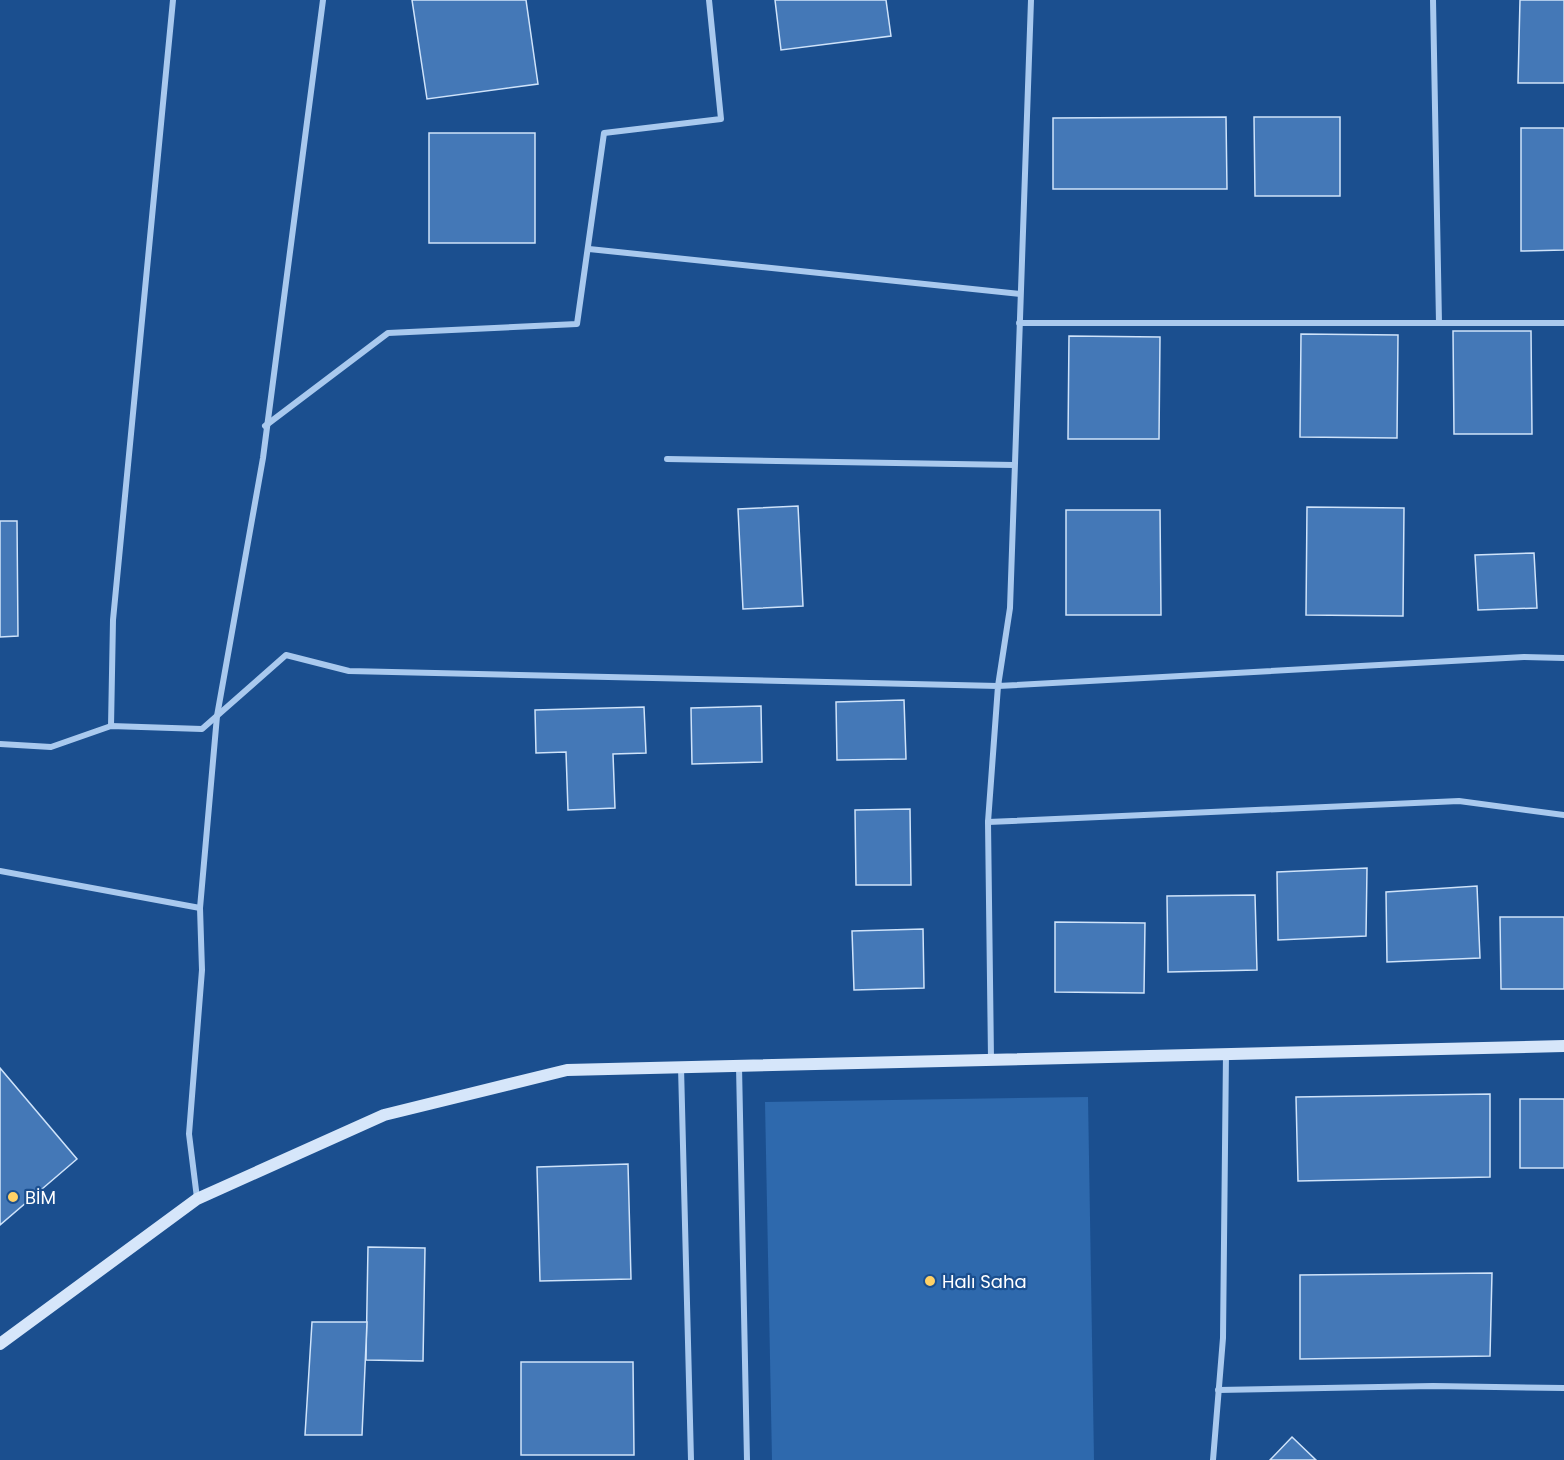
<svg xmlns="http://www.w3.org/2000/svg" width="1564" height="1460" font-family="Poppins,sans-serif">
<rect width="100%" height="100%" fill="#1b4f8f"/>
<path fill="#2e69ad" d="M1088 1097 1094 1460H772L765 1102Z"/>
<g fill="#4478b7" stroke="#cfe3fa" stroke-width="1.5">
<path d="M412 0H526L538 84 427 99Z"/>
<path d="M775 0H886L891 36 781 50Z"/>
<path d="M1520 0H1564V83H1518Z"/>
<path d="M1226 117 1227 189H1053V118Z"/>
<path d="M1254 117H1340V196H1255Z"/>
<path d="M1521 128H1564V250L1521 251Z"/>
<rect x="429" y="133" width="106" height="110"/>
<path d="M1453 331H1531L1532 434H1454Z"/>
<path d="M1301 334 1398 335 1397 438 1300 437Z"/>
<path d="M1069 336 1160 337 1159 439H1068Z"/>
<path d="M798 506 803 606 743 609 738 509Z"/>
<path d="M1307 507 1404 508 1403 616 1306 615Z"/>
<path d="M1066 510H1160L1161 615H1066Z"/>
<path d="M0 521H17L18 636 0 637Z"/>
<path d="M1534 553 1537 608 1478 610 1475 555Z"/>
<path d="M904 700 906 759 837 760 836 702Z"/>
<path d="M761 706 762 762 692 764 691 708Z"/>
<path d="M644 707 646 753 613 754 615 808 568 810 566 752 536 753 535 710Z"/>
<path d="M910 809 911 885H856L855 810Z"/>
<path d="M1367 868 1366 936 1278 940 1277 872Z"/>
<path d="M1477 886 1480 958 1387 962 1386 892Z"/>
<path d="M1255 895 1257 970 1168 972 1167 896Z"/>
<path d="M1500 917H1564V989H1501Z"/>
<path d="M1055 922 1145 923 1144 993 1055 992Z"/>
<path d="M923 929 924 988 854 990 852 931Z"/>
<path d="M0 1068 77 1159 0 1225Z"/>
<path d="M1490 1094V1177L1298 1181 1296 1097Z"/>
<rect x="1520" y="1099" width="44" height="69"/>
<path d="M628 1164 631 1279 540 1281 537 1167Z"/>
<path d="M368 1247 425 1248 423 1361 366 1360Z"/>
<path d="M1492 1273 1490 1356 1300 1359V1275Z"/>
<path d="M312 1322H367L362 1435H305Z"/>
<path d="M521 1362H633L634 1455H521Z"/>
<path d="M1292 1437 1316 1460H1270Z"/>
</g>
<g fill="none" stroke-linecap="round" stroke-linejoin="round">
<g stroke="#a9c9ee" stroke-width="6">
<path d="M1031 0 1010 608 998 686 1524 657 1564 658"/>
<path d="M1433 0 1439 323"/>
<path d="M589 249 1020 294"/>
<path d="M1019 323H1564"/>
<path d="M265 426 388 333 577 324 604 133 721 119 709 0"/>
<path d="M667 459 1014 465"/>
<path d="M111 726 113 620 173 0"/>
<path d="M0 744 51 747 111 726 202 729 286 655 349 671 998 686 988 822 991 1059"/>
<path d="M988 822 1459 801 1564 815"/>
<path d="M0 871 200 908"/>
<path d="M739 1066 747 1460"/>
<path d="M681 1067 691 1460"/>
<path d="M197 1198 189 1134 202 970 200 908 217 716 263 458 323 0"/>
<path d="M1218 1390 1433 1386 1564 1388"/>
<path d="M1213 1460 1223 1338 1226 1053"/>
</g>
<path stroke="#d6e6fa" stroke-width="12" d="M0 1344 197 1199 384 1115 567 1070 1564 1046"/>
</g>
<g fill="#ffd166" stroke="#1b4f8f" stroke-width="2">
<circle cx="13" cy="1197" r="6"/>
<circle cx="930" cy="1281" r="6"/>
</g>
<g text-anchor="middle" dominant-baseline="central" stroke-width="4.5" stroke-linejoin="round" paint-order="stroke">
<g font-size="18" fill="#fff" stroke="#1b4f8f" text-anchor="start">
<text x="25" y="1197">BİM</text>
<text x="942" y="1281">Halı Saha</text>
</g>
</g>
</svg>
